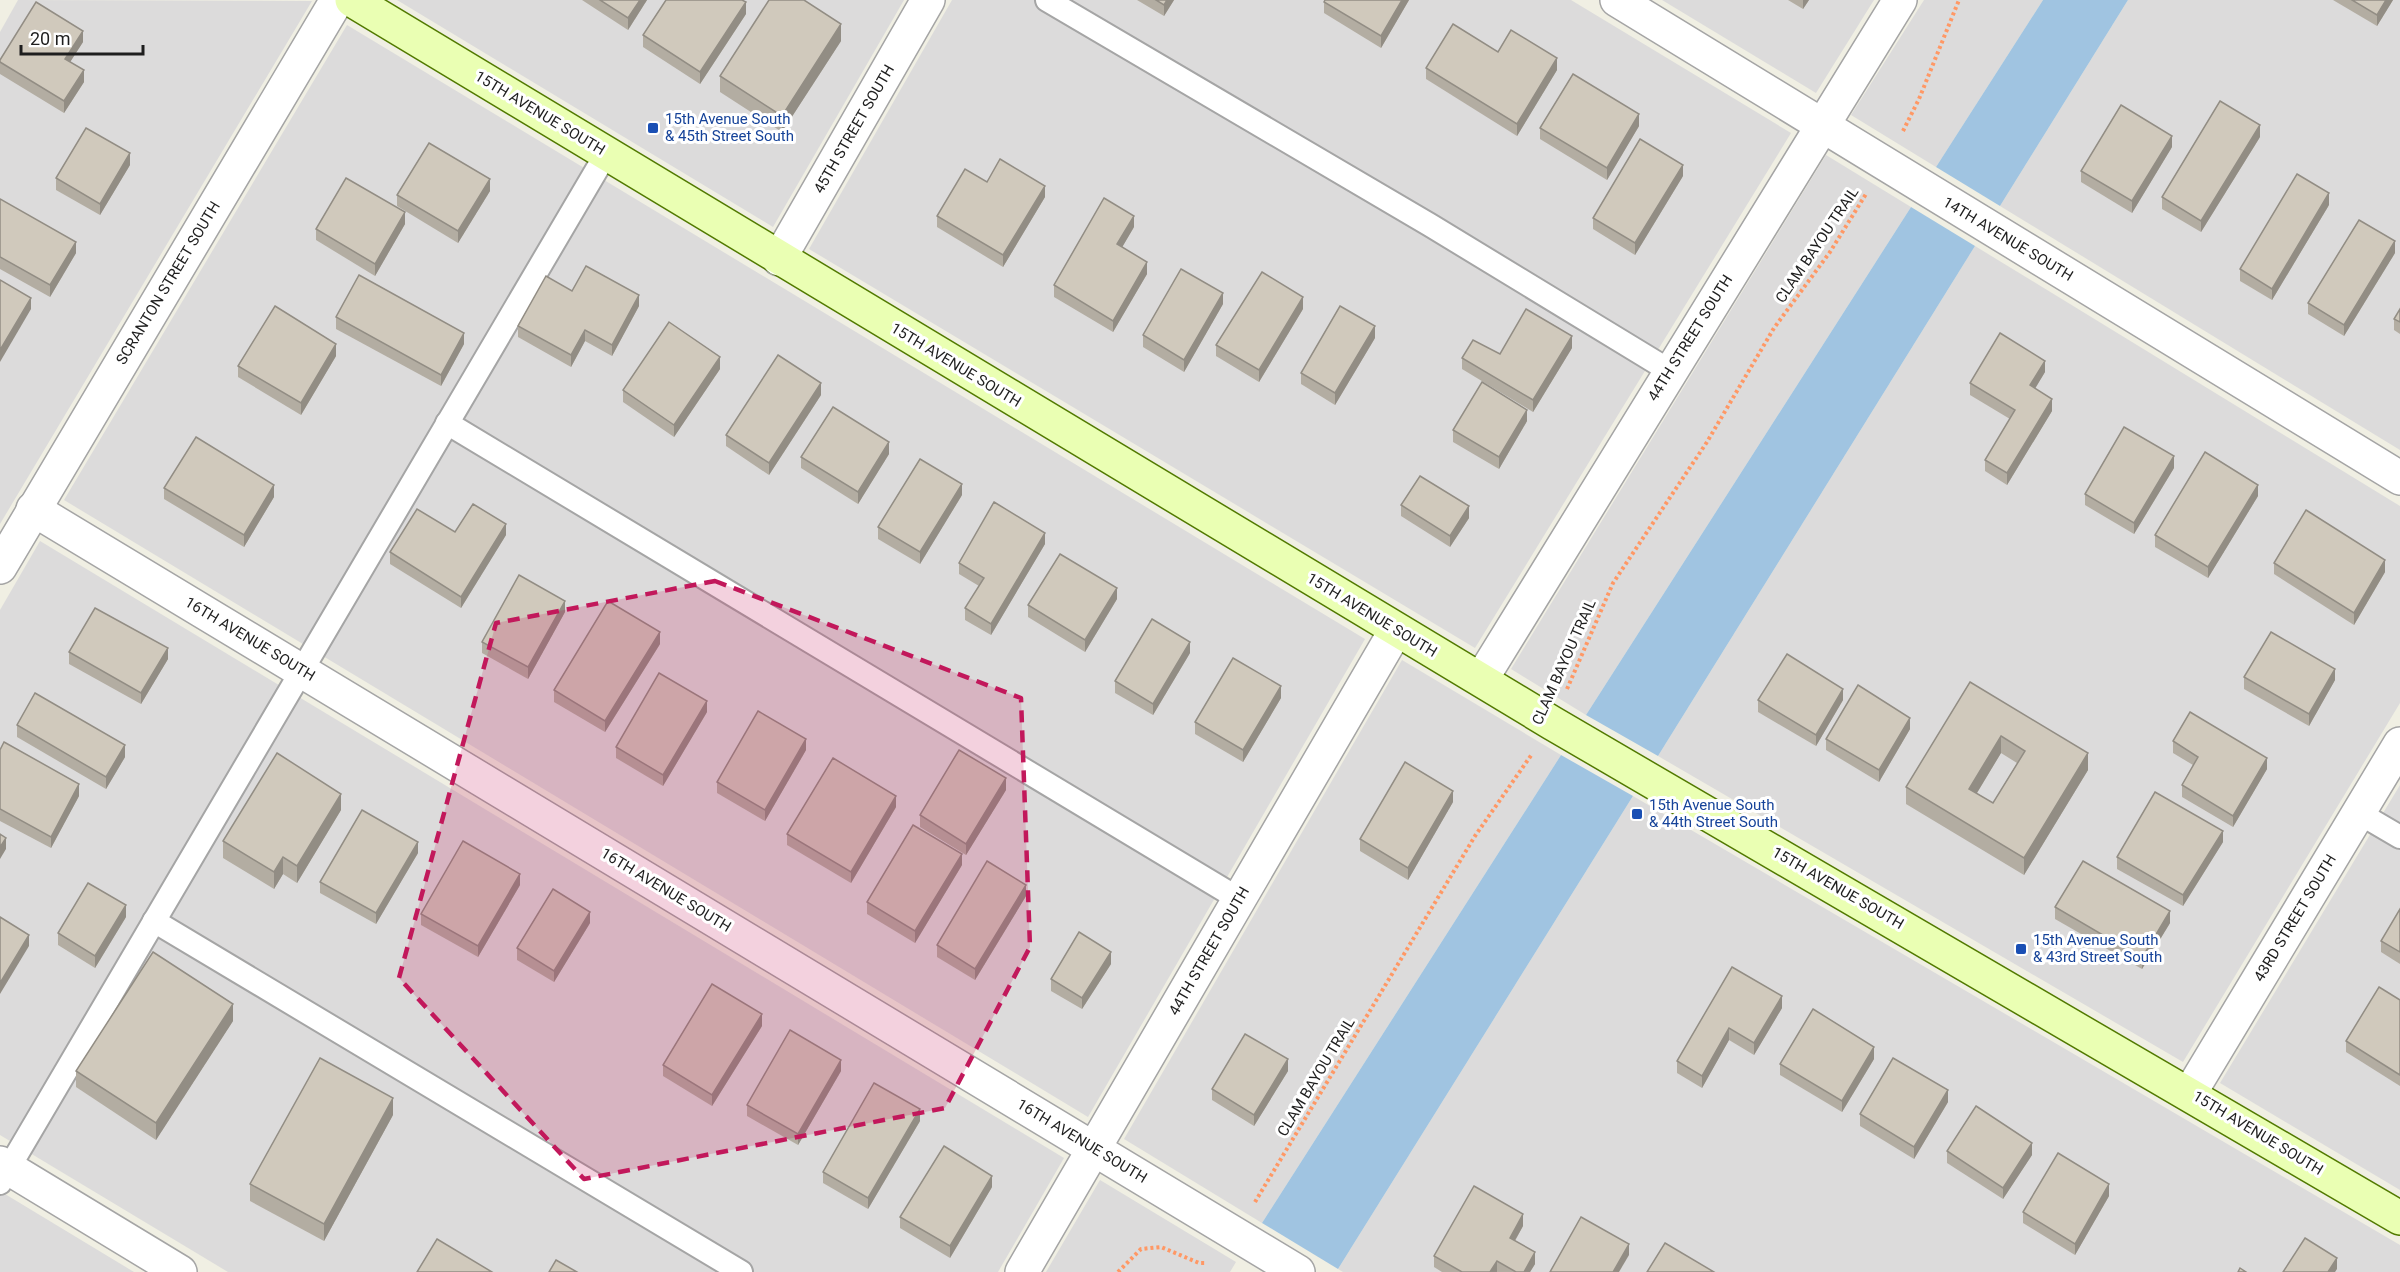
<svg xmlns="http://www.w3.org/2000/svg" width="2400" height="1272" font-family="Roboto,sans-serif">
<rect width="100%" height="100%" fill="#f0efe3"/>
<g fill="#dcdbdb">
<path d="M18 0 312 1 0 524V32Z"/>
<path d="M397 0H904L773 227Z"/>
<path d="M952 0H1571L1791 133 1475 648 809 249Z"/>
<path d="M1662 0H1874L1816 93Z"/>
<path d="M1924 0H2043L1936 167 1851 115Z"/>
<path d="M2128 0H2400V450L2000 206Z"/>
<path d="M347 25 1365 639 1088 1117 64 500Z"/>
<path d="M1826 155 1911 207 1586 715 1511 669Z"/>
<path d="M1975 246 2400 506V703L2183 1062 1658 756Z"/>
<path d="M40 541 1064 1158 998 1272H228L0 1135V610Z"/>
<path d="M1402 660 1561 755 1262 1223 1124 1139Z"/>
<path d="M2400 785V1190L2220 1083Z"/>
<path d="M1633 796 2400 1245V1272H1343L1338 1269Z"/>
<path d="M1100 1180 1236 1262 1230 1272H1046Z"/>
<path d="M0 1191 134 1272H0Z"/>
</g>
<g fill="#a0c4e1">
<path d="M2043 0H2128L2000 206 1936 167Z"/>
<path d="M1911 207 1975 246 1658 756 1586 715Z"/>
<path d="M1561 755 1633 796 1338 1269 1262 1223Z"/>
</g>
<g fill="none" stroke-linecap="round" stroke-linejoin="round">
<defs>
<g id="lane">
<path d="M1047 0 1430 225 1670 371"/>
<path d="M447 423 1239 899"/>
<path d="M2359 813 2400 837"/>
<path d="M154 921 741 1272"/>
<path d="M0 1183 606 154"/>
</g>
<g id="street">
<path d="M1617 0 2400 478"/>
<path d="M779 259 928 0"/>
<path d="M33 509 1298 1272"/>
<path d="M0 567 337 0"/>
<path d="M1482 678 1900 0"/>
<path d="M2190 1093 2400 744"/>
<path d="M0 1163 180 1272"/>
<path d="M1022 1272 1396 630"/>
</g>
<path id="secondary" d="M352 0 1552 723 2400 1218"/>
</defs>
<use href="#lane" stroke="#a5a5a5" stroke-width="26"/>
<use href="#street" stroke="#a5a5a5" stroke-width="36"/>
<use href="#secondary" stroke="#527a00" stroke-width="36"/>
<g stroke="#ff9865" stroke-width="4" stroke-dasharray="3 3" stroke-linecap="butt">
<path d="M1903 131 1919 99 1959 0"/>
<path d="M1567 689 1613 583 1707 442 1774 328 1830 252 1866 194"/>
<path d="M1255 1202 1475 836 1532 754"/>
<path d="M1118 1272 1141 1249 1161 1247 1199 1263H1206"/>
</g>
<use href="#lane" stroke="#fff" stroke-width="22"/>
<use href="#street" stroke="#fff" stroke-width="33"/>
<use href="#secondary" stroke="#eaffb3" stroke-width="33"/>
</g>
<g fill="#b3ada2" fill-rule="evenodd">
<path d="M582 0H647L628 30Z"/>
<path d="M1137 0H1174L1164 16Z"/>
<path d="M1409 0 1381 48 1324 13V2Z"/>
<path d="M1788 0H1809L1803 9Z"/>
<path d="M2333 0H2393L2377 26Z"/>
<path d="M746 14 700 84 643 47V35Z"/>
<path d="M841 41 782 132 720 92V76Z"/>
<path d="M83 42 70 62 84 82 64 113 0 74V60Z"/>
<path d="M1498 52 1557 70 1517 136 1426 79V68Z"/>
<path d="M1639 126 1607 180 1540 139V128Z"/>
<path d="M2260 137 2201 232 2162 209V197Z"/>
<path d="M2172 147 2132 213 2081 182V171Z"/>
<path d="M130 165 100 215 56 190V178Z"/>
<path d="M1683 176 1635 255 1593 229V218Z"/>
<path d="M987 182 1045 197 1003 267 937 227V216Z"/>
<path d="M490 191 458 243 397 206V195Z"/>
<path d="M0 199 76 253 50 297 0 269Z"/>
<path d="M2329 205 2272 300 2240 281V269Z"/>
<path d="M405 224 375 276 316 240V229Z"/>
<path d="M1134 227 1122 247 1147 274 1113 332 1054 297V285Z"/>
<path d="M2395 253 2344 336 2308 314V303Z"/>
<path d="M572 291 639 306 612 356 585 341 571 367 518 337V326Z"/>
<path d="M1223 304 1184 372 1143 347V335Z"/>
<path d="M1303 309 1259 382 1216 356V345Z"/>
<path d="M2400 309V334L2394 330V319Z"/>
<path d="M336 317 464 344 441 386 336 329Z"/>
<path d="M1375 338 1335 405 1301 384V373Z"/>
<path d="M1572 348 1533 412 1462 369V358Z"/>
<path d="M336 356 301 415 238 377V366Z"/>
<path d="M720 369 674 437 623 402V390Z"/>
<path d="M2045 372 2035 388 2052 411 2007 485 1985 471V460L2010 419 1970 395V383Z"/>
<path d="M821 395 769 475 726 446V435Z"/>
<path d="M1527 421 1499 469 1453 442V430Z"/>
<path d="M889 454 858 504 801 468V457Z"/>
<path d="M2174 468 2134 534 2085 505V494Z"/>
<path d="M164 488 274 497 244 547 164 499Z"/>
<path d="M962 495 920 564 878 539V527Z"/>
<path d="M2258 496 2208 578 2155 547V535Z"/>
<path d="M1401 505 1469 518 1450 547 1401 516Z"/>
<path d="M506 535 461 608 390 564V552Z"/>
<path d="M1045 544 991 635 965 620V608L979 586 959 574V563Z"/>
<path d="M2274 563 2385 572 2354 625 2274 574Z"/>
<path d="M1117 599 1085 652 1028 617V605Z"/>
<path d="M565 612 528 679 482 653V642Z"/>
<path d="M660 644 605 732 554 702V690Z"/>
<path d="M69 652 168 659 141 704 69 664Z"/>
<path d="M1190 653 1153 715 1115 693V681Z"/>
<path d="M2244 677 2335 680 2309 726 2244 689Z"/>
<path d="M1970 682 2088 770 2024 875 1906 804V787ZM2001 753 2017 763 1993 803 1977 793Z"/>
<path d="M1281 698 1243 762 1195 734V722Z"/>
<path d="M1758 700H1843L1816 746 1758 712Z"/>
<path d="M707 712 663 786 616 758V747Z"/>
<path d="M17 725 125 757 106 789 17 737Z"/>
<path d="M1910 729 1879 782 1826 750V739Z"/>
<path d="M2173 741 2267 769 2233 827 2182 797V785L2193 765 2173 753Z"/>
<path d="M0 750 79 796 51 848 0 821Z"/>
<path d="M806 750 765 821 717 793V782Z"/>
<path d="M1006 790 966 855 920 827V815Z"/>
<path d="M1453 802 1408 880 1360 851V839Z"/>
<path d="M896 807 851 883 787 845V834Z"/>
<path d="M341 810 297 883 283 874 274 889 223 858V841Z"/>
<path d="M2223 842 2183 906 2117 869V857Z"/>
<path d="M418 853 376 924 320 893V882Z"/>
<path d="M962 865 915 943 867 914V902Z"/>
<path d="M520 885 478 957 421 925V914Z"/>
<path d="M1026 896 975 980 937 957V945Z"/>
<path d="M2055 907 2170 923 2142 969 2055 919Z"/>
<path d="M2400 909V964L2381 952V941Z"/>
<path d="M126 917 95 968 58 945V933Z"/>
<path d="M590 923 554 982 517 960V948Z"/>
<path d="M1111 964 1082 1009 1051 991V979Z"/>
<path d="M1732 967 1782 1008 1754 1055 1729 1040 1702 1088 1677 1073V1061Z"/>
<path d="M2400 1000V1086L2346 1052V1041Z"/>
<path d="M233 1021 156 1140 76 1087V1071Z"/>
<path d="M762 1026 712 1106 663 1076V1065Z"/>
<path d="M1874 1059 1842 1112 1780 1075V1064Z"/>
<path d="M841 1071 798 1145 747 1116V1105Z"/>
<path d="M1288 1071 1254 1126 1212 1100V1089Z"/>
<path d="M1948 1102 1914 1159 1860 1126V1114Z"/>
<path d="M393 1115 324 1241 250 1201V1184Z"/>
<path d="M920 1121 868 1209 823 1183V1172Z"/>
<path d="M1947 1151 2032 1155 2003 1199 1947 1163Z"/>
<path d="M992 1187 950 1258 900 1228V1217Z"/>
<path d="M2109 1196 2075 1255 2023 1223V1212Z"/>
<path d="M1523 1226 1515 1241 1535 1264 1530 1272H1442L1434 1267V1256Z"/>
</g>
<g fill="#928d84">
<path d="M640 0H647L628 30V18Z"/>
<path d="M1167 0H1174L1164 16V5Z"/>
<path d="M1402 0H1409L1381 48V36Z"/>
<path d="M1803 0H1809L1803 9Z"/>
<path d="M2386 0H2393L2377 26V15Z"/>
<path d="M746 2V14L700 84V72Z"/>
<path d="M841 24V41L782 132V116Z"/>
<path d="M83 31V42L65 70V59Z"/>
<path d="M1557 58V70L1517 136V124Z"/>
<path d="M84 70V82L64 113V101Z"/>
<path d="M1639 114V126L1607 180V168Z"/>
<path d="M2260 125V137L2201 232V221Z"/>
<path d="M2172 136V147L2132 213V201Z"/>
<path d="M130 153V165L100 215V204Z"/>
<path d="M1683 165V176L1635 255V243Z"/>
<path d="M490 179V191L458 243V231Z"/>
<path d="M1045 186V197L1003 267V255Z"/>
<path d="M2329 193V205L2272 300V289Z"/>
<path d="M405 212V224L375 276V264Z"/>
<path d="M1134 216V227L1117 256V244Z"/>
<path d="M2395 241V253L2344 336V325Z"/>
<path d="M76 242V253L50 297V285Z"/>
<path d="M1147 262V274L1113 332V321Z"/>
<path d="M1223 293V304L1184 372V360Z"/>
<path d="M639 295V306L612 356V345Z"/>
<path d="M1303 297V309L1259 382V370Z"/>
<path d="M31 298V309L0 362V350Z"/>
<path d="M1375 326V338L1335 405V393Z"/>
<path d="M585 330V341L571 367V355Z"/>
<path d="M464 333V344L441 386V375Z"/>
<path d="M1572 336V348L1533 412V400Z"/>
<path d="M336 344V356L301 415V403Z"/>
<path d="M720 357V369L674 437V425Z"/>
<path d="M2045 361V372L2030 397V385Z"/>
<path d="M821 383V395L769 475V463Z"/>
<path d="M2052 399V411L2007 485V473Z"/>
<path d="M1527 410V421L1499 469V457Z"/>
<path d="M889 442V454L858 504V492Z"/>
<path d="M2174 456V468L2134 534V523Z"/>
<path d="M962 484V495L920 564V552Z"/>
<path d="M274 485V497L244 547V535Z"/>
<path d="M2258 485V496L2208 578V567Z"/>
<path d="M1469 506V518L1450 547V536Z"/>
<path d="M506 524V535L461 608V597Z"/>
<path d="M1045 533V544L991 635V624Z"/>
<path d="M2385 560V572L2354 625V613Z"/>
<path d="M1117 588V599L1085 652V640Z"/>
<path d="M565 601V612L528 679V667Z"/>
<path d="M660 632V644L605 732V721Z"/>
<path d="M1190 642V653L1153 715V704Z"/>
<path d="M168 648V659L141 704V693Z"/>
<path d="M2335 669V680L2309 726V714Z"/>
<path d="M1281 686V698L1243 762V750Z"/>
<path d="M1843 689V700L1816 746V735Z"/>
<path d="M707 701V712L663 786V775Z"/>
<path d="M1910 718V729L1879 782V770Z"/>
<path d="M2001 736V753L1969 806V789Z"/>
<path d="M806 739V750L765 821V810Z"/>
<path d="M125 745V757L106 789V777Z"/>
<path d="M2088 753V770L2024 875V858Z"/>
<path d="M2267 758V769L2233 827V816Z"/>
<path d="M1006 778V790L966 855V844Z"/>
<path d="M79 784V796L51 848V837Z"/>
<path d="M1453 791V802L1408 880V868Z"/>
<path d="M341 794V810L297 883V866Z"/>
<path d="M896 796V807L851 883V872Z"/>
<path d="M2223 831V842L2183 906V895Z"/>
<path d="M6 838V849L0 859V847Z"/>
<path d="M418 842V853L376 924V913Z"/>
<path d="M962 854V865L915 943V931Z"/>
<path d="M283 857V874L274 889V872Z"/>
<path d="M520 874V885L478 957V946Z"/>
<path d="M1026 885V896L975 980V969Z"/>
<path d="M126 905V917L95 968V956Z"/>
<path d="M2170 911V923L2142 969V958Z"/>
<path d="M590 912V923L554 982V971Z"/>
<path d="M29 935V946L0 994V983Z"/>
<path d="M1111 952V964L1082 1009V998Z"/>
<path d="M1782 996V1008L1754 1055V1043Z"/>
<path d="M233 1004V1021L156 1140V1123Z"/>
<path d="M762 1014V1026L712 1106V1095Z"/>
<path d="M1729 1028V1040L1702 1088V1076Z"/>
<path d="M1874 1047V1059L1842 1112V1101Z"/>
<path d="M1288 1059V1071L1254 1126V1115Z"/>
<path d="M841 1060V1071L798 1145V1134Z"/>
<path d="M1948 1090V1102L1914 1159V1147Z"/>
<path d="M393 1098V1115L324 1241V1224Z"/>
<path d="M920 1109V1121L868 1209V1198Z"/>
<path d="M2032 1143V1155L2003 1199V1188Z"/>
<path d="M992 1176V1187L950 1258V1246Z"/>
<path d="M2109 1184V1196L2075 1255V1244Z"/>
<path d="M1523 1214V1226L1510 1249V1238Z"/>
<path d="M1629 1244V1255L1619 1272H1613Z"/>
<path d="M1535 1252V1264L1530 1272H1524Z"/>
<path d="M2337 1258V1269L2335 1272H2328Z"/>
<path d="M1497 1261V1272H1490Z"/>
</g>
<g fill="#d0c9bc" stroke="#928d84" stroke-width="1.5" fill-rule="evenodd">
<path d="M600 0H640L628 18Z"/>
<path d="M666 0H742L746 2 700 72 643 35Z"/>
<path d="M769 0H804L841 24 782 116 720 76Z"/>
<path d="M1156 0H1167L1164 5Z"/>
<path d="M1325 0H1402L1381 36 1324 2Z"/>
<path d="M2352 0H2386L2377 15Z"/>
<path d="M36 2 83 31 65 59 84 70 64 101 0 62V60Z"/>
<path d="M1453 24 1498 52 1511 30 1557 58 1517 124 1426 68Z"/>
<path d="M1573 74 1639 114 1607 168 1540 128Z"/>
<path d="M2220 101 2260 125 2201 221 2162 197Z"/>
<path d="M2121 105 2172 136 2132 201 2081 171Z"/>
<path d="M86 128 130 153 100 204 56 178Z"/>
<path d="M1640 139 1683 165 1635 243 1593 218Z"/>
<path d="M429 143 490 179 458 231 397 195Z"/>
<path d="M1000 159 1045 186 1003 255 937 216 965 169 987 182Z"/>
<path d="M2297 174 2329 193 2272 289 2240 269Z"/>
<path d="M346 178 405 212 375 264 316 229Z"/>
<path d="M1104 198 1134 216 1117 244 1147 262 1113 321 1054 285Z"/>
<path d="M0 199 76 242 50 285 0 257Z"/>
<path d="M2359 220 2395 241 2344 325 2308 303Z"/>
<path d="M586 266 639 295 612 345 585 330 571 355 518 326 546 276 572 291Z"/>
<path d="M1181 269 1223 293 1184 360 1143 335Z"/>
<path d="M1262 272 1303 297 1259 370 1216 345Z"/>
<path d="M359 275 464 333 441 375 336 317Z"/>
<path d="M0 280 31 298 0 350Z"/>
<path d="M275 306 336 344 301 403 238 366Z"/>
<path d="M1340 306 1375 326 1335 393 1301 373Z"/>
<path d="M1526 309 1572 336 1533 400 1462 358 1473 340 1500 354Z"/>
<path d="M2400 309V322L2394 319Z"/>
<path d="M669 322 720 357 674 425 623 390Z"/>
<path d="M2000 333 2045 361 2030 385 2052 399 2007 473 1985 460 2015 410 1970 383Z"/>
<path d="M778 355 821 383 769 463 726 435Z"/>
<path d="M1482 382 1527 410 1499 457 1453 430Z"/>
<path d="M833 407 889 442 858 492 801 457Z"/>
<path d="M2124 427 2174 456 2134 523 2085 494Z"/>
<path d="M196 437 274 485 244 535 164 488Z"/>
<path d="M2205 452 2258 485 2208 567 2155 535Z"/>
<path d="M920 459 962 484 920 552 878 527Z"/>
<path d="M1420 476 1469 506 1450 536 1401 505Z"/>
<path d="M994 502 1045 533 991 624 965 608 984 578 959 563Z"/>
<path d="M473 504 506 524 461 597 390 552 417 509 455 532Z"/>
<path d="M2306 510 2385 560 2354 613 2274 563Z"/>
<path d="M1060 554 1117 588 1085 640 1028 605Z"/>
<path d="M519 575 565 601 528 667 482 642Z"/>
<path d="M608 601 660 632 605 721 554 690Z"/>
<path d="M95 608 168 648 141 693 69 652Z"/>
<path d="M1152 619 1190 642 1153 704 1115 681Z"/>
<path d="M2271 632 2335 669 2309 714 2244 677Z"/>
<path d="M1787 654 1843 689 1816 735 1758 700Z"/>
<path d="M1233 658 1281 686 1243 750 1195 722Z"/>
<path d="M659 673 707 701 663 775 616 747Z"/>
<path d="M1970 682 2088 753 2024 858 1906 787ZM2001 736 2025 751 1993 803 1969 789Z"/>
<path d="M1858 685 1910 718 1879 770 1826 739Z"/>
<path d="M35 693 125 745 106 777 17 725Z"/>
<path d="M758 711 806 739 765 810 717 782Z"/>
<path d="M2190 712 2267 758 2233 816 2182 785 2198 757 2173 741Z"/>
<path d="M4 742 79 784 51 837 0 809V750Z"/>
<path d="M959 750 1006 778 966 844 920 815Z"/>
<path d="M277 753 341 794 297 866 283 857 274 872 223 841Z"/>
<path d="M833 758 896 796 851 872 787 834Z"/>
<path d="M1405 762 1453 791 1408 868 1360 839Z"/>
<path d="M2155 792 2223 831 2183 895 2117 857Z"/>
<path d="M362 810 418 842 376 913 320 882Z"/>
<path d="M913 825 962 854 915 931 867 902Z"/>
<path d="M0 834 6 838 0 847Z"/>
<path d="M463 841 520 874 478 946 421 914Z"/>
<path d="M987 861 1026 885 975 969 937 945Z"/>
<path d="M2083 861 2170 911 2142 958 2055 907Z"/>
<path d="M88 883 126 905 95 956 58 933Z"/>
<path d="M553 889 590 912 554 971 517 948Z"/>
<path d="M2400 909V952L2381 941Z"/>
<path d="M0 917 29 935 0 983Z"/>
<path d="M1079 932 1111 952 1082 998 1051 979Z"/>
<path d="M153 952 233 1004 156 1123 76 1071Z"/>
<path d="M1732 967 1782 996 1754 1043 1729 1028 1702 1076 1677 1061Z"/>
<path d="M712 984 762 1014 712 1095 663 1065Z"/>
<path d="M2379 987 2400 1000V1075L2346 1041Z"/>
<path d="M1813 1009 1874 1047 1842 1101 1780 1064Z"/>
<path d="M790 1030 841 1060 798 1134 747 1105Z"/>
<path d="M1245 1034 1288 1059 1254 1115 1212 1089Z"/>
<path d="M320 1058 393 1098 324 1224 250 1184Z"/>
<path d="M1893 1058 1948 1090 1914 1147 1860 1114Z"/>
<path d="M874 1083 920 1109 868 1198 823 1172Z"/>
<path d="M1976 1106 2032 1143 2003 1188 1947 1151Z"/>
<path d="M944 1146 992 1176 950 1246 900 1217Z"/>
<path d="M2058 1153 2109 1184 2075 1244 2023 1212Z"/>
<path d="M1474 1186 1523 1214 1510 1238 1535 1252 1524 1272H1516L1497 1261 1490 1272H1462L1434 1256Z"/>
<path d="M1581 1217 1629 1244 1613 1272H1550Z"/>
<path d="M2305 1238 2337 1258 2328 1272H2283Z"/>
<path d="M437 1239 492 1272H417Z"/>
<path d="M1665 1243 1714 1272H1647Z"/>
<path d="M556 1260 577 1272H549Z"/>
<path d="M2240 1268 2246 1272H2238Z"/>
</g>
<path fill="#c2185b" fill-opacity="0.2" stroke="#c2185b" stroke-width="4.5" stroke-dasharray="12 8" stroke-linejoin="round" d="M715 581 1021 698 1030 947 945 1108 584 1179 399 978 496 623Z"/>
<g fill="#1a4fb4" stroke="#fff" stroke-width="2">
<rect x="647" y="122" width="12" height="12" rx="3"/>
<rect x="1631" y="808" width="12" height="12" rx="3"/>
<rect x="2015" y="943" width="12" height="12" rx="3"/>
</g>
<g text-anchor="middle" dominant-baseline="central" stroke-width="6" stroke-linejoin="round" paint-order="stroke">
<g font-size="15" fill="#1e1e1e" stroke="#fff">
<text transform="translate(540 113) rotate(31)">15TH AVENUE SOUTH</text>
<text transform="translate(854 129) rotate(-60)">45TH STREET SOUTH</text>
<text transform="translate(2008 239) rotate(31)">14TH AVENUE SOUTH</text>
<text transform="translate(1817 245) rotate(-56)">CLAM BAYOU TRAIL</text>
<text transform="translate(168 283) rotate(-59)">SCRANTON STREET SOUTH</text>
<text transform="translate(1690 338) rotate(-58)">44TH STREET SOUTH</text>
<text transform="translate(956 365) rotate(31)">15TH AVENUE SOUTH</text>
<text transform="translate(1372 615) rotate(31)">15TH AVENUE SOUTH</text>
<text transform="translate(250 639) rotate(31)">16TH AVENUE SOUTH</text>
<text transform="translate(1564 662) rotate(-66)">CLAM BAYOU TRAIL</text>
<text transform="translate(1838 888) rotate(30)">15TH AVENUE SOUTH</text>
<text transform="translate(666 890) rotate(31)">16TH AVENUE SOUTH</text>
<text transform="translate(2295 918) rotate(-59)">43RD STREET SOUTH</text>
<text transform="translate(1209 951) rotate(-60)">44TH STREET SOUTH</text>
<text transform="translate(1316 1077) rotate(-59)">CLAM BAYOU TRAIL</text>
<text transform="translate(2258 1133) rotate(31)">15TH AVENUE SOUTH</text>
<text transform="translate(1082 1141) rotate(31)">16TH AVENUE SOUTH</text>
</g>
<g font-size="15" fill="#164399" stroke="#fff" text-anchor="start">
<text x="665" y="119">15th Avenue South<tspan x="665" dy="17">&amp; 45th Street South</tspan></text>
<text x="1649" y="805">15th Avenue South<tspan x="1649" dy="17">&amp; 44th Street South</tspan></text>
<text x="2033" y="940">15th Avenue South<tspan x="2033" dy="17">&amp; 43rd Street South</tspan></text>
</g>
</g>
<path d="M21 45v9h122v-9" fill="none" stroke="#1e1e1e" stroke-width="3"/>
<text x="30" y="45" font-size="18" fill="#1e1e1e" stroke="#ffffff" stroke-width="4.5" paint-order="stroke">20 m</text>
</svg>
